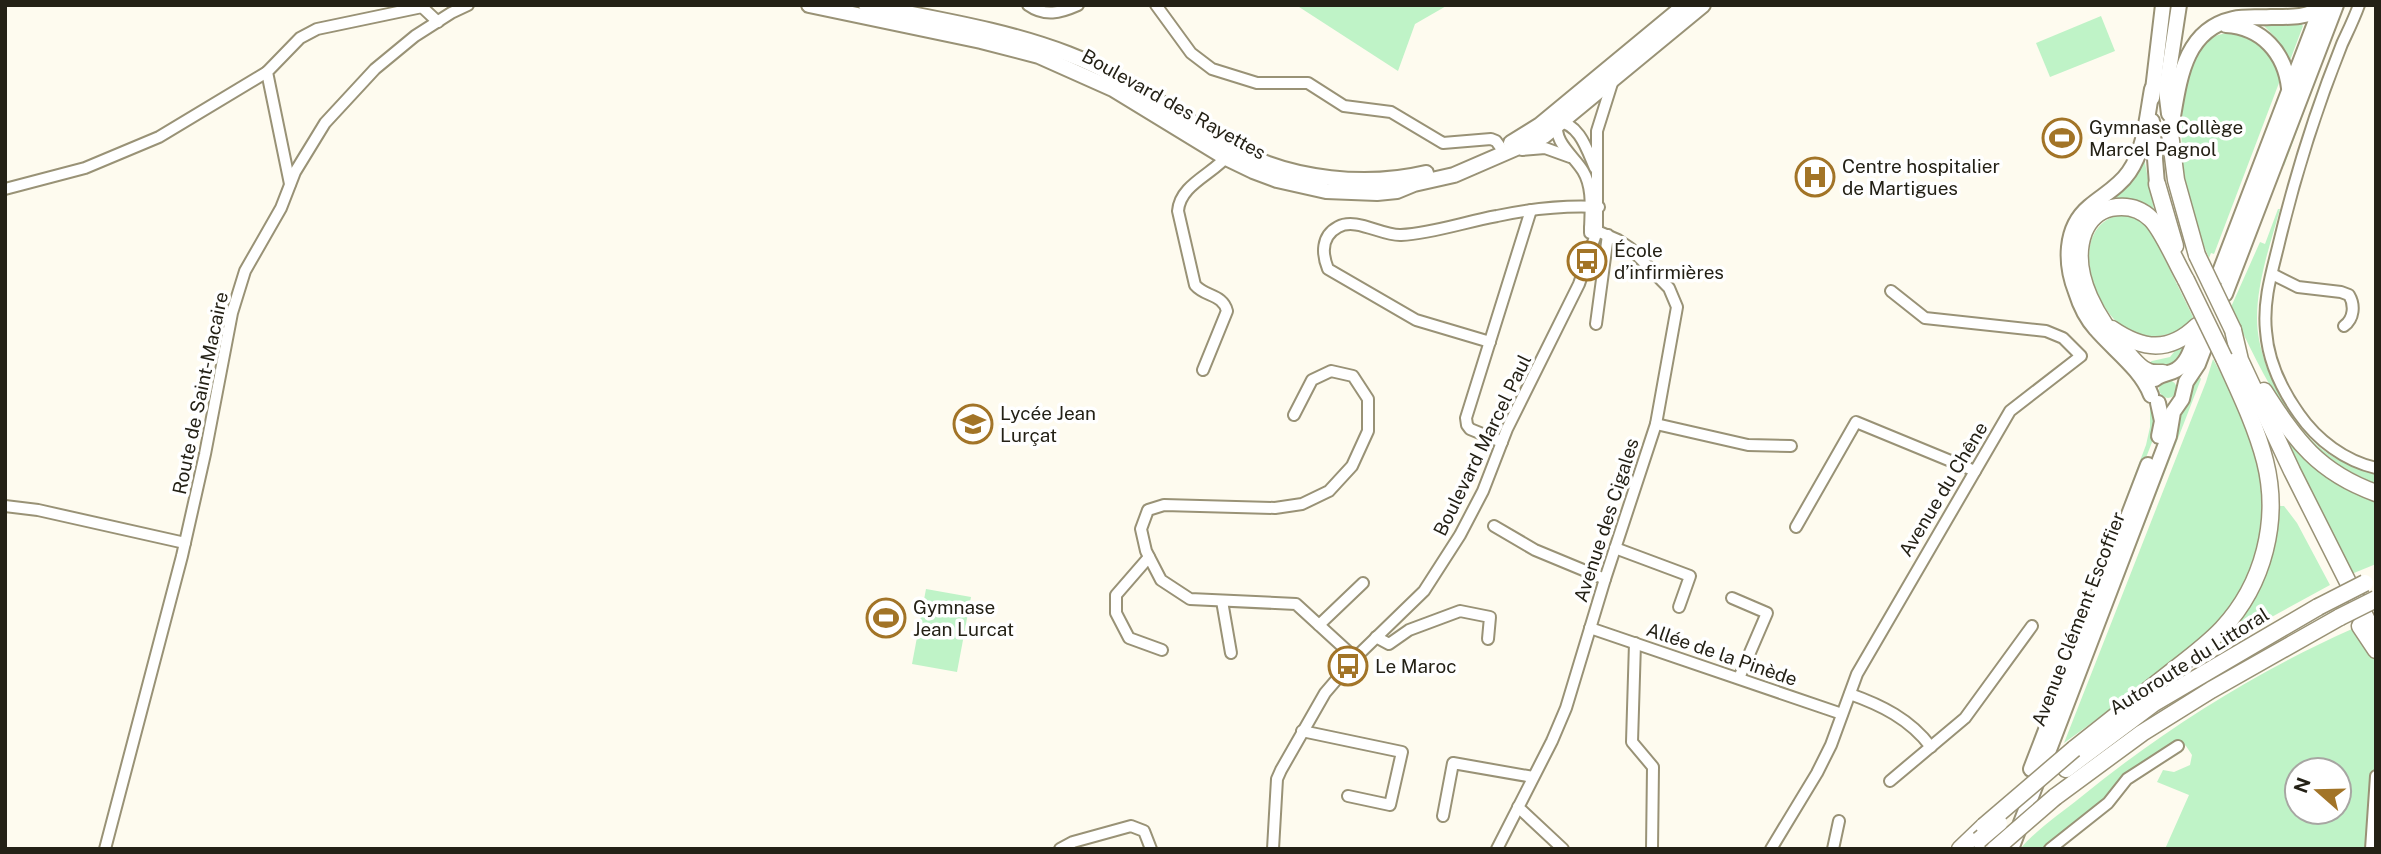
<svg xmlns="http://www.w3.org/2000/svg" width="2381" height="854" font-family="'Public Sans',sans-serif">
<rect width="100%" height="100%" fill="#fefbef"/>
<g fill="#bff3c7" fill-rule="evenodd">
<path d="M1296 5H1448L1415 24 1398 71Z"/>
<path d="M2341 5H2344L2284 166 2280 164Z"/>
<path d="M2101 16 2115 51 2050 77 2036 43Z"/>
<path d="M2300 22 2303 26 2289 63 2277 39 2264 26Z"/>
<path d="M2236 32C2252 36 2263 46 2272 60L2276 59 2282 75 2214 254 2211 253 2209 258C2184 203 2175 144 2186 85 2189 70 2194 51 2206 42 2215 34 2225 33 2236 32Z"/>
<path d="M2144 158 2155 215 2105 203Z"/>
<path d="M2278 209H2280C2270 245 2257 282 2257 319 2257 362 2289 424 2323 450 2339 462 2357 469 2376 474V484C2356 475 2336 465 2320 451 2282 418 2252 353 2231 307L2260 242 2265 244Z"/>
<path d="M2123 214 2142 221 2150 229 2193 317 2187 326 2170 337 2168 334C2157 337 2147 339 2136 335 2094 320 2062 225 2123 214Z"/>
<path d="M2189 341 2174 367 2163 366 2156 369 2147 364 2152 361 2170 357 2178 347Z"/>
<path d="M2213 359C2232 394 2254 431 2261 471 2271 527 2253 583 2217 625 2206 638 2189 649 2175 659 2139 688 2102 716 2064 743L2206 382Z"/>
<path d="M2198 374 2201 379 2117 596 2114 594 2179 411C2193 400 2188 386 2198 374Z"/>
<circle cx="2168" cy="389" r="9"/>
<path d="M2150 404 2157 416 2156 432 2096 586 2093 585 2146 445 2150 427Z"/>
<path d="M2275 421C2301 456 2332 490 2376 501V564L2349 575Z"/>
<path d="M2277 506H2284L2297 523 2330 585 2226 642 2167 682 2223 637Z"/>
<path d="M926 589 971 597 957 672 912 664Z"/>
<path d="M2352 629 2376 662V769L2369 789 2367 849H2165L2189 795 2157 782 2163 770 2174 772 2190 765 2192 755 2186 746 2179 742 2110 795 2047 849H2020C2037 829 2061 813 2081 797 2163 730 2255 672 2352 629ZM2297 770H2339V812H2297Z"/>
</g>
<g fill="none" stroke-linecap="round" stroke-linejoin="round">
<defs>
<g id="minor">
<path d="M1028 5C1045 17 1060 13 1078 5"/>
<path d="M1156 5 1191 53 1212 69 1257 83H1308L1344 106 1391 112 1443 143 1491 139 1496 141 1501 148"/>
<path d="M2359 5C2354 19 2348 31 2342 44 2316 109 2294 179 2278 247 2271 275 2263 302 2266 331 2268 360 2282 390 2299 414 2317 440 2345 461 2376 468"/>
<path d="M1557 121C1580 124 1587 150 1595 168"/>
<path d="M1558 122C1552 141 1574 156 1583 171 1594 189 1590 213 1590 233"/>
<path d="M1522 150 1545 148 1570 157"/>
<path d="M290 184 267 72 300 38 317 29 422 7 438 22"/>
<path d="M5 189 85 168 159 137 267 72"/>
<path d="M2272 274 2298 287 2341 292 2349 295C2355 305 2354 319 2344 326"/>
<path d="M1596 324 1608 235"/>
<path d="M1490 342 1416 320 1328 269C1322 254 1321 236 1338 227 1356 217 1382 236 1401 235 1434 233 1464 222 1497 216 1530 209 1565 205 1599 207"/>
<path d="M1203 370 1227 311C1223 294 1205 297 1195 285L1178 211C1180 184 1214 174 1229 154"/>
<path d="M1294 415 1312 380 1331 371 1353 376 1368 399V431L1352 466 1329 491 1302 504 1275 508 1164 505 1148 510 1141 529 1146 551 1161 580 1190 599 1296 604 1355 658"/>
<path d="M1656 424 1748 445 1791 446"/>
<path d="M1502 442 1470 429 1467 425 1466 418 1531 210"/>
<path d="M5 506 38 510 185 543"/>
<path d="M1494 526 1535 550 1605 579"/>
<path d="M1796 527 1856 422 1975 471"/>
<path d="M1615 548 1690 576 1679 607"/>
<path d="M1149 557 1116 595V613L1129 638 1162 650"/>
<path d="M1732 598 1767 613 1739 678"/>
<path d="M1222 601 1231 653"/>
<path d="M1319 625 1363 583"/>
<path d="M1590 628 1842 714"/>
<path d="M1376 637 1389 644 1409 630 1460 611 1490 617 1488 639"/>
<path d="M1635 643 1632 742 1653 767 1652 849"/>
<path d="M1850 694C1881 705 1910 719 1931 747"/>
<path d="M1302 731 1402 752 1390 805 1348 796"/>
<path d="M1890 781 1965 718 2032 626"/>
<path d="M1518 807 1563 849"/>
<path d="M1443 816 1453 763 1533 777"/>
<path d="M105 849 182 556 205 454 232 313 245 271 281 208 295 172 325 123 375 69 415 36 451 13 468 5"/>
<path d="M1060 849 1073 842 1131 826 1144 831 1151 849"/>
<path d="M1273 849 1277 779 1281 770 1325 693 1355 658 1424 591 1460 535 1483 491 1507 429 1579 284 1597 231V131L1613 80"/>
<path d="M1497 849 1552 741 1566 708 1605 579 1656 424 1677 307 1669 288 1630 248 1618 240 1590 228"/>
<path d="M1771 849 1817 773 1831 745 1857 674 2010 411 2081 356 2063 338 2046 331 1925 318 1891 291"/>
<path d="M1833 849 1839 821"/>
<path d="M2050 849 2108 803 2127 779 2178 746"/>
<path d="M2371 849 2376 776"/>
</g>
<g id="major">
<path d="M809 5 981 41 1039 56 1113 89 1226 158 1253 171 1277 180 1326 191 1377 193 1397 191 1414 184 1454 175 1544 136 1703 5"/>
<path d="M866 5C933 19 1003 29 1068 54 1129 77 1182 119 1239 151 1293 180 1367 187 1426 173"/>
<path d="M2226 25C2262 27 2285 53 2289 88"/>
<path d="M2152 98 2163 5"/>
<path d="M2169 114 2166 90 2179 5"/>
<path d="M2152 121 2157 184"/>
<path d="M2170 133C2179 88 2180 31 2233 19 2246 16 2259 18 2271 17 2289 17 2308 18 2323 7"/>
<path d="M1511 143 1540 125 1685 5"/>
<path d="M2218 277 2322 5"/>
<path d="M2225 294 2336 5"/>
<path d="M2155 379C2162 373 2169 374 2176 370 2190 362 2193 342 2199 328"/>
<path d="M2151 395C2141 369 2114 350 2096 329 2087 319 2080 305 2076 292 2065 264 2064 228 2089 207 2103 195 2119 187 2129 172 2145 149 2147 116 2152 89"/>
<path d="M2158 403 2162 421 2159 436"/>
<path d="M2031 769 2148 465"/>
<path d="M2011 849 2169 436 2173 412 2182 399 2186 382 2198 364 2206 343"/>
</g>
<g id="highway">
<path d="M2170 133 2176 180 2197 255"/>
<path d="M2157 184 2175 246"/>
<path d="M2112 329C2143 350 2169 353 2197 326"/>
<path d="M2233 330 2240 360 2292 471 2368 622 2376 633"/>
<path d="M2163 373C2157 373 2152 374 2147 371 2139 368 2133 359 2127 353 2100 323 2068 274 2084 232 2089 220 2098 211 2111 208 2126 205 2140 208 2151 219 2163 231 2176 263 2186 280"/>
<path d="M2264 391C2296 441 2318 472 2376 493"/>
<path d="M2360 626 2376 650"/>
<path d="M2074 749C2103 726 2132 703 2161 680 2182 663 2204 648 2222 629 2264 584 2280 520 2265 461 2256 426 2239 391 2224 358"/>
<path d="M2066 769 2154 703 2318 607"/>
<path d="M2055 797 2142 733 2211 690 2340 617"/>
<path d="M1960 849 1984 826"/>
</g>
</defs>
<use href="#minor" stroke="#999276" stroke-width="14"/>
<use href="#major" stroke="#999276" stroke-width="18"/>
<use href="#highway" stroke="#999276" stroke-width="19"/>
<use href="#minor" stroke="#fff" stroke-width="10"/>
<use href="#major" stroke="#fff" stroke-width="14"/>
<use href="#highway" stroke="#fff" stroke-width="16"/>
<defs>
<g id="highway-bridge">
<path d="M2197 255 2233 330"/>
<path d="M2186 280 2224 358"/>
<path d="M2318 607 2365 583"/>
<path d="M2340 617 2376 599"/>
<path d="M1984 826 2074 749"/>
<path d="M1979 840 1999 823"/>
<path d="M1995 849 2055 797"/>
</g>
</defs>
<use href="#highway-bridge" stroke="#999276" stroke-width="19" stroke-linecap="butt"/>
<use href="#highway-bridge" stroke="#fff" stroke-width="16"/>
</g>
<defs>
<symbol id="stadium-ring" viewBox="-11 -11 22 22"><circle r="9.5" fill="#fff" stroke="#a27427" stroke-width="1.5"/><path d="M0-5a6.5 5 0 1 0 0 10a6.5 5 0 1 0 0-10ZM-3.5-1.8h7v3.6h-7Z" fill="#a27427"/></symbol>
<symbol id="hospital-ring" viewBox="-11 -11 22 22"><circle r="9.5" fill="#fff" stroke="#a27427" stroke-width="1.5"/><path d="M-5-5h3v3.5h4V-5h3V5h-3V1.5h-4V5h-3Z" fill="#a27427"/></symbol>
<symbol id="bus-ring" viewBox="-11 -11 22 22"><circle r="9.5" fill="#fff" stroke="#a27427" stroke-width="1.5"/><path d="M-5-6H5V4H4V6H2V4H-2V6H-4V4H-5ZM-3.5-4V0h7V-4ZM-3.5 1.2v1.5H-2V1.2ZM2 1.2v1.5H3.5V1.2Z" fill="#a27427"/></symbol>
<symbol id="school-ring" viewBox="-11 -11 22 22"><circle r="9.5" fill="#fff" stroke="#a27427" stroke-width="1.5"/><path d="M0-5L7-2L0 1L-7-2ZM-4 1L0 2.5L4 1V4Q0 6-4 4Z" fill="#a27427"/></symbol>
</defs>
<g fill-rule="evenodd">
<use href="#stadium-ring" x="2040" y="116" width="44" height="44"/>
<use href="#hospital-ring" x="1793" y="155" width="44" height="44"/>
<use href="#bus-ring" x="1565" y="239" width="44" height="44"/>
<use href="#school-ring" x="951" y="402" width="44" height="44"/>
<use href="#stadium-ring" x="864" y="596" width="44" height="44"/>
<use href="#bus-ring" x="1326" y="644" width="44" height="44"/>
</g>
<g text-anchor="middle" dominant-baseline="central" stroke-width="7" stroke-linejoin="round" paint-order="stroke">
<g font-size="19" fill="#242116" stroke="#fff">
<text transform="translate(1174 104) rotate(29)">Boulevard des Rayettes</text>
<text transform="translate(200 393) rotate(-78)">Route de Saint-Macaire</text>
<text transform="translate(1482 445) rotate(-64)">Boulevard Marcel Paul</text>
<text transform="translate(1943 489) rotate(-59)">Avenue du Chêne</text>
<text transform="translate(1606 520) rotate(-72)">Avenue des Cigales</text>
<text transform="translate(2078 619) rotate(-69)">Avenue Clément Escoffier</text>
<text transform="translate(1722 654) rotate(19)">Allée de la Pinède</text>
<text transform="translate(2189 661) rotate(-32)">Autoroute du Littoral</text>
</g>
<g font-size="19" fill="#242116" stroke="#fff" text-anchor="start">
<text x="2089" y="127">Gymnase Collège<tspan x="2089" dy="22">Marcel Pagnol</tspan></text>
<text x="1842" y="166">Centre hospitalier<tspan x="1842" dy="22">de Martigues</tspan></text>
<text x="1614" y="250">École<tspan x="1614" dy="22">d’infirmières</tspan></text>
<text x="1000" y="413">Lycée Jean<tspan x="1000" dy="22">Lurçat</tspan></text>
<text x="913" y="607">Gymnase<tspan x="913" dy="22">Jean Lurcat</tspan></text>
<text x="1375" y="666">Le Maroc</text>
</g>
</g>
<rect width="2381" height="854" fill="none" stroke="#242116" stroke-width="14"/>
<g transform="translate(2318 791) rotate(290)"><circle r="33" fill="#ffffff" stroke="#a7a6a2" stroke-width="2"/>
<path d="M0-5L12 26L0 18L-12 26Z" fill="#a27427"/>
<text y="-10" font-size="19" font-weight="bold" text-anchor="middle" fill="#242116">N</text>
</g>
</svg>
